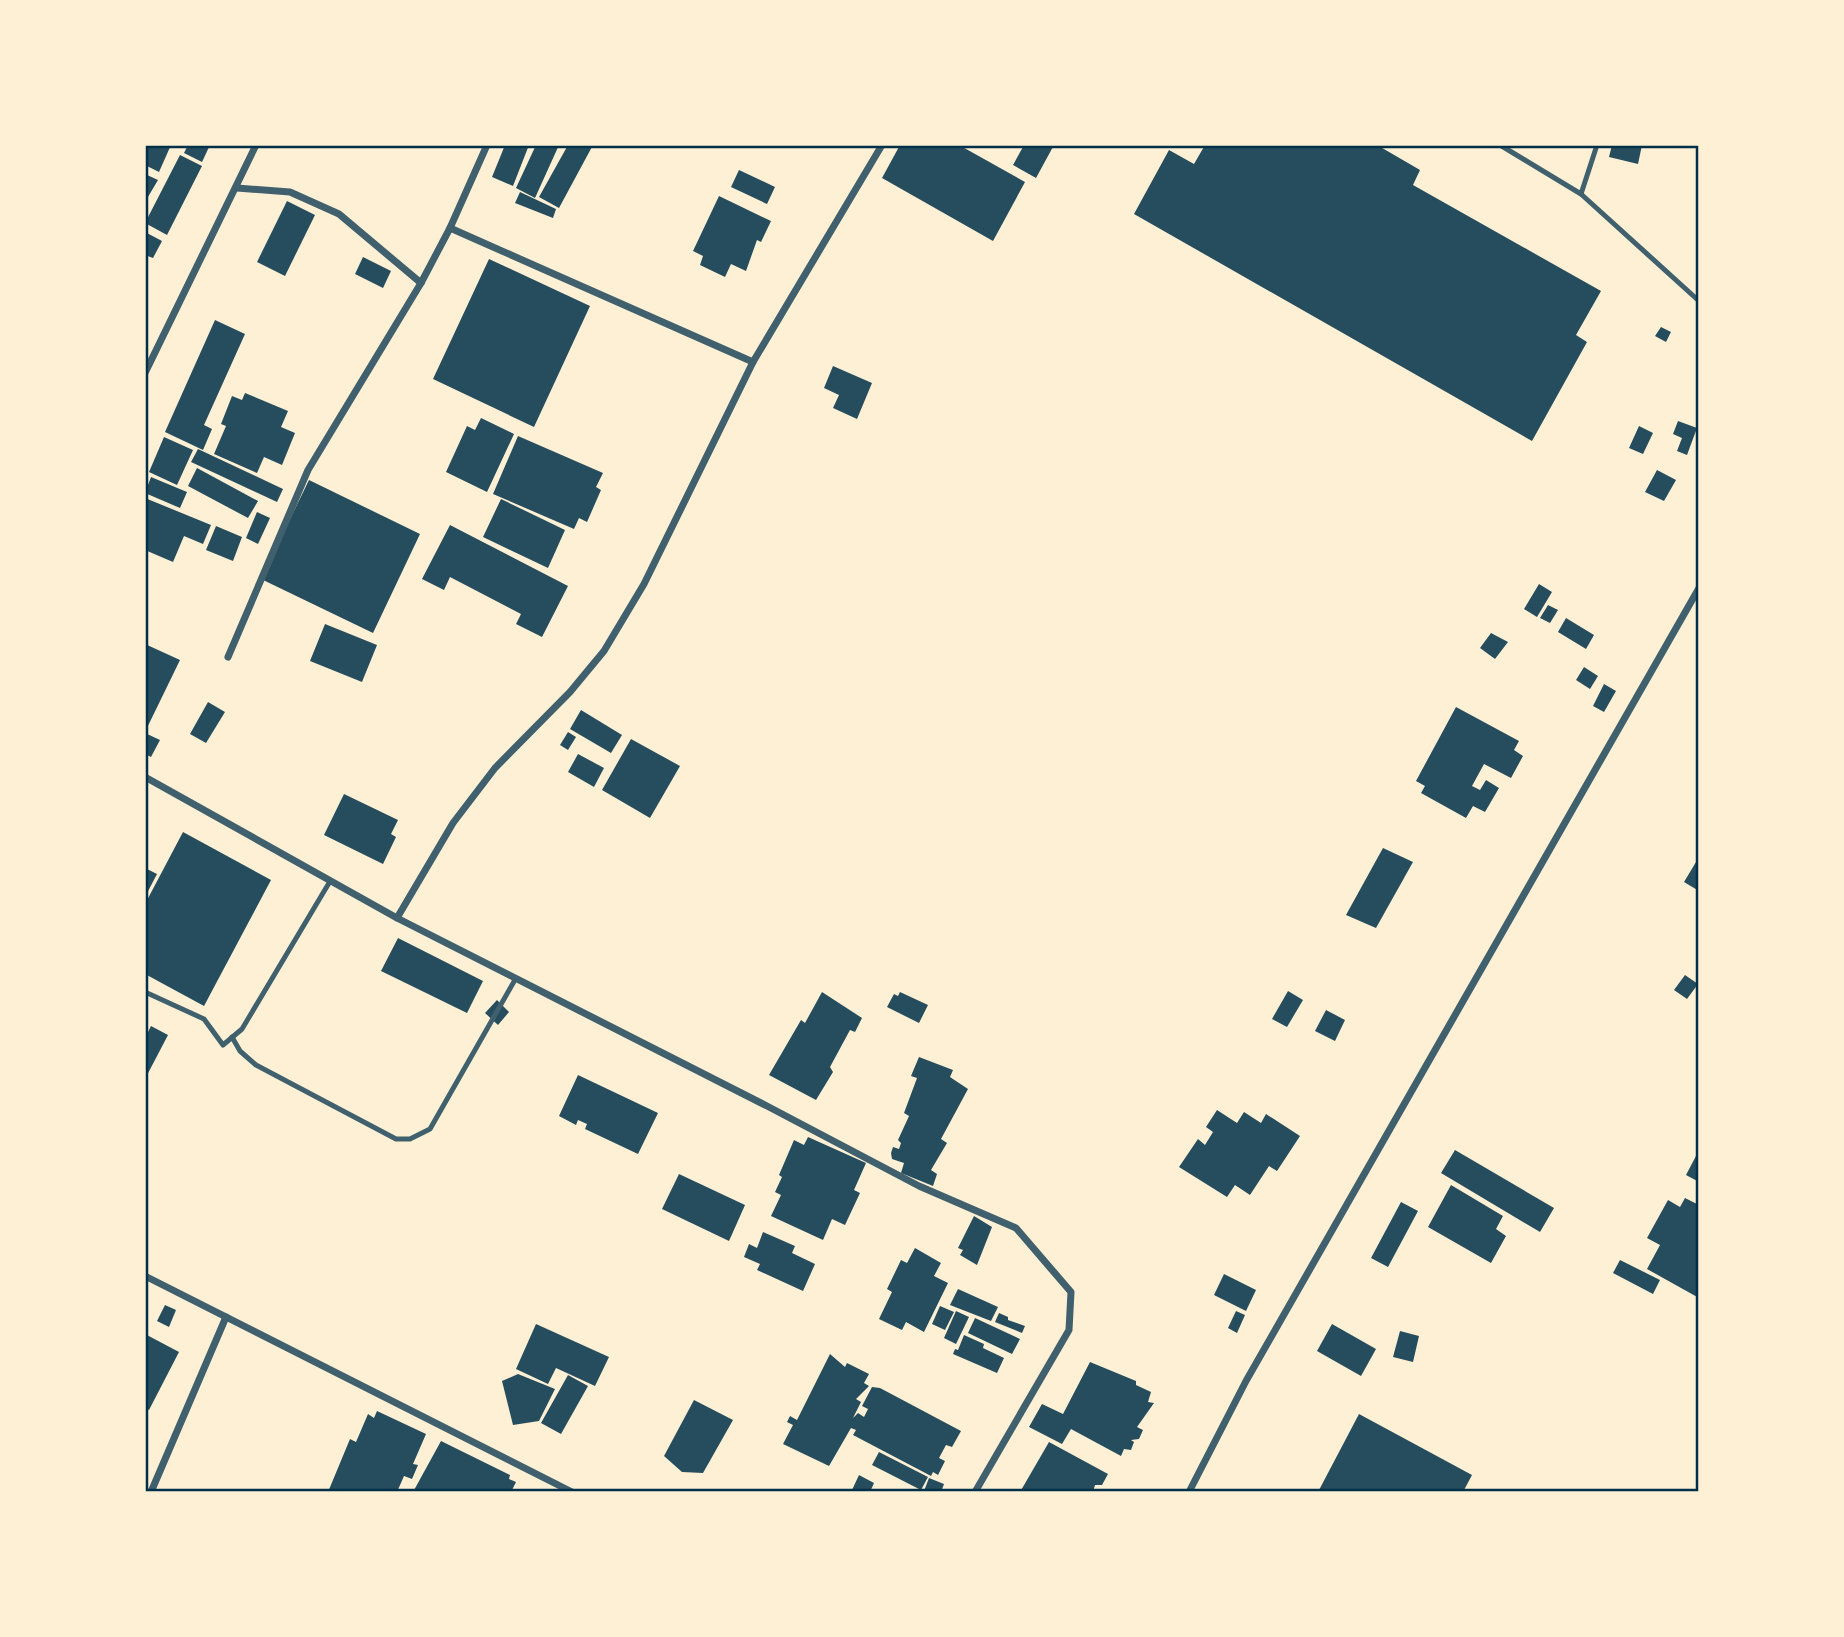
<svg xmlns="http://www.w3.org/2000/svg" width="1844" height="1637" font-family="Rubik,sans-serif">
<rect width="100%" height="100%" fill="#fdf0d5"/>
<g fill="#264d5e">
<path d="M145 145H171L159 172 145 165Z"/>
<path d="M188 145H210L202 162 184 153Z"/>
<path d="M505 145H529L513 186 492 177Z"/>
<path d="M536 145H559L535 198 516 188Z"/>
<path d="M568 145H593L559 208 539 197Z"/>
<path d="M900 145H959L1025 182 993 241 882 178Z"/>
<path d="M1024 145H1054L1036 178 1013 165Z"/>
<path d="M1205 145H1377L1420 170 1413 185 1601 291 1576 335 1587 342 1532 441 1134 214 1169 150 1194 164Z"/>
<path d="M1612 145H1642L1638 164 1609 157Z"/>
<path d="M180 155 202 166 167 235 145 223Z"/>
<path d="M739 170 775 187 767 204 731 187Z"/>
<path d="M145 174 158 180 145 202Z"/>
<path d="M520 192 556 209 553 218 515 203Z"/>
<path d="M719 196 771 221 761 242 757 240 746 271 731 264 725 277 700 265 703 256 693 251Z"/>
<path d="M287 201 315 215 285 276 257 262Z"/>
<path d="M145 232 162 241 153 258 145 255Z"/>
<path d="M363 257 391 271 383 288 355 274Z"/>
<path d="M489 259 590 306 534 427 433 379Z"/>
<path d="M215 320 245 334 204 425 212 429 203 450 165 432Z"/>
<path d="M1661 327 1671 332 1666 342 1655 336Z"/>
<path d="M833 366 872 383 857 419 833 408 839 395 824 388Z"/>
<path d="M245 393 288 411 281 427 295 433 282 465 264 457 257 473 214 454 226 426 221 424 232 396 242 400Z"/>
<path d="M481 418 514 434 487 492 446 472 467 426 475 430Z"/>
<path d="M1678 421 1697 428 1687 455 1677 451 1682 438 1673 434Z"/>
<path d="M1639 426 1653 433 1643 454 1629 448Z"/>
<path d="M518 436 603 473 596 487 601 490 587 522 579 518 574 529 493 494Z"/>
<path d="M164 437 193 450 177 485 149 472Z"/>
<path d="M198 449 283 489 277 502 191 462Z"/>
<path d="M197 468 258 501 248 518 188 486Z"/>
<path d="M1657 470 1676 480 1664 501 1645 492Z"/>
<path d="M151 477 187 492 180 508 145 493Z"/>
<path d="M309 480 420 534 373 633 261 579Z"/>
<path d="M145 498 211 525 203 544 184 536 173 562 145 550Z"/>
<path d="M501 499 565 530 548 568 483 537Z"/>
<path d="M257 512 270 518 258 544 246 538Z"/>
<path d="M450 525 568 586 542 637 516 624 521 614 450 577 444 590 422 579Z"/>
<path d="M216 526 242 537 233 561 206 550Z"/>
<path d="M1539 584 1552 592 1537 617 1524 609Z"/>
<path d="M1548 605 1558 610 1550 623 1540 618Z"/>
<path d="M1566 618 1594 635 1586 649 1558 632Z"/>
<path d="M325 624 377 645 362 682 310 661Z"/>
<path d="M1491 633 1508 642 1495 659 1480 648Z"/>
<path d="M145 644 180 660 145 732Z"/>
<path d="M1584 667 1598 676 1590 689 1576 680Z"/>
<path d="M1604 684 1616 691 1604 712 1593 706Z"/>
<path d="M208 702 225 712 206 743 190 734Z"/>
<path d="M1456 707 1519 741 1514 750 1523 756 1511 778 1484 764 1472 786 1480 790 1486 780 1499 788 1485 812 1473 806 1466 818 1421 793 1425 786 1416 781Z"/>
<path d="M581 710 622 735 611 753 570 729Z"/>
<path d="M568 732 576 737 568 750 560 745Z"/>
<path d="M145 733 160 740 151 757 145 754Z"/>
<path d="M631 739 680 766 650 818 602 790Z"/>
<path d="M578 754 604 768 594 787 568 772Z"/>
<path d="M344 794 398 820 391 834 396 837 383 864 324 835Z"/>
<path d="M183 832 271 880 204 1006 145 974V904Z"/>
<path d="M1383 848 1413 862 1376 928 1346 915Z"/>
<path d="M1699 857V891L1684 882Z"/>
<path d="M145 868 157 874 145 897Z"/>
<path d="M398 938 483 981 467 1013 381 971Z"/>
<path d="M1685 975 1698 984 1687 999 1674 990Z"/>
<path d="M1288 991 1303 1000 1287 1027 1272 1019Z"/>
<path d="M822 992 862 1018 855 1032 850 1030 830 1067 833 1072 816 1100 769 1075 801 1020 805 1023Z"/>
<path d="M900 992 928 1005 919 1023 887 1007 894 994 898 996Z"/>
<path d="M497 1000 509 1012 498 1025 485 1013Z"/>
<path d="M1326 1010 1345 1020 1335 1041 1315 1031Z"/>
<path d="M151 1026 168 1035 145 1079V1038Z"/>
<path d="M919 1057 953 1070 950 1077 968 1089 941 1139 947 1143 931 1170 937 1174 933 1186 901 1173 904 1163 892 1159 891 1153 893 1147 899 1149 901 1143 898 1140 909 1116 904 1113 917 1078 911 1076Z"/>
<path d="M578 1075 658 1113 638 1154 585 1129 587 1124 578 1120 576 1125 559 1116Z"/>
<path d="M1217 1110 1237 1123 1244 1112 1261 1123 1266 1114 1300 1136 1277 1171 1269 1166 1250 1195 1235 1185 1227 1197 1179 1167 1198 1139 1205 1145 1213 1132 1206 1127Z"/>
<path d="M808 1137 866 1163 854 1190 860 1193 845 1225 832 1219 823 1240 771 1216 781 1195 775 1192 782 1177 779 1175 794 1140 804 1145Z"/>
<path d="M1455 1150 1554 1208 1540 1232 1441 1173Z"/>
<path d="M1697 1154 1699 1155V1182L1686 1175Z"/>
<path d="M679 1174 745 1205 729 1241 662 1209Z"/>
<path d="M1451 1185 1503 1216 1496 1229 1506 1236 1491 1263 1428 1227Z"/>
<path d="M1685 1198 1699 1205V1298L1647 1269 1660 1245 1647 1238 1668 1200 1680 1207Z"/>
<path d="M1401 1202 1418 1211 1388 1267 1371 1258Z"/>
<path d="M974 1216 992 1227 977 1265 960 1255 963 1250 958 1248Z"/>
<path d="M763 1232 795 1246 792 1253 815 1264 803 1291 757 1270 760 1264 744 1257 749 1244 757 1248Z"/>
<path d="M915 1248 941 1263 934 1276 948 1283 924 1332 906 1322 902 1330 879 1319 892 1292 887 1289 901 1260 907 1263Z"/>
<path d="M1620 1260 1660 1280 1653 1294 1613 1273Z"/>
<path d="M1224 1274 1256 1290 1246 1311 1214 1295Z"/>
<path d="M958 1289 998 1307 991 1321 950 1305Z"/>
<path d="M165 1305 176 1310 169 1327 157 1321Z"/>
<path d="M940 1306 954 1312 945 1330 932 1324Z"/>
<path d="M956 1311 969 1317 956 1344 944 1338Z"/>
<path d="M1236 1311 1245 1315 1237 1333 1228 1328Z"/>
<path d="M999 1313 1008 1317V1320L1025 1326 1022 1333 995 1322Z"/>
<path d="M975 1318 1020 1339 1012 1354 968 1333Z"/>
<path d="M536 1324 609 1357 595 1386 556 1368 548 1384 516 1369Z"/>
<path d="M1332 1324 1376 1349 1361 1376 1317 1351Z"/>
<path d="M1400 1331 1419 1336 1413 1362 1393 1357Z"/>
<path d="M145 1334 179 1352 149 1410 145 1408Z"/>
<path d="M964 1335 984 1344 983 1348 1004 1358 997 1373 953 1354 955 1349 958 1350Z"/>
<path d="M830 1354 845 1367 847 1363 869 1374 864 1383 869 1386 856 1399 861 1402 853 1418 858 1413 864 1417 868 1409 862 1406 872 1387 880 1388 961 1431 952 1447 946 1445 939 1458 945 1461 938 1475 933 1472 931 1476 853 1435 856 1430 851 1428 829 1466 783 1444 793 1425 787 1422 790 1416 797 1420Z"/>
<path d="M1090 1362 1136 1381V1385L1151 1392 1148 1402 1154 1403 1137 1427 1143 1430 1139 1439 1131 1440 1134 1442 1131 1450 1124 1449 1121 1456 1071 1429 1062 1444 1029 1427 1042 1404 1063 1414Z"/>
<path d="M518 1374 555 1389 539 1421 513 1425 502 1381Z"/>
<path d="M568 1375 588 1386 561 1434 541 1423Z"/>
<path d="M694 1400 733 1420 703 1473 682 1472 664 1456Z"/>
<path d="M377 1411 426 1434 413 1464 418 1465 412 1479 404 1476 397 1492H328L350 1439 356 1442 368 1414 374 1418Z"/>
<path d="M1359 1414 1472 1475 1463 1492H1318Z"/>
<path d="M441 1441 510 1475 509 1479 516 1482 511 1492H413Z"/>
<path d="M1049 1442 1108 1474 1102 1485H1095L1093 1492H1020Z"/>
<path d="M879 1452 928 1477 921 1490 872 1465Z"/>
<path d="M859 1475 874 1483 870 1492 852 1490Z"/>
<path d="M929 1478 944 1484 941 1492 924 1491Z"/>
</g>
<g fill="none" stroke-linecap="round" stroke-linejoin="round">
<g stroke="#3f606c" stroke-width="5">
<path d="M1500 145 1581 194 1597 145"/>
<path d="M1581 194 1699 301"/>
<path d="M145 992 204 1019 223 1045 242 1029 329 883"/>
<path d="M232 1037 240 1051 256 1065 396 1139H410L430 1129 516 978"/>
</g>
<g stroke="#3f606c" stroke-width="7">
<path d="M487 145 450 228 753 362"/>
<path d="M237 188 290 192 339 214 421 283"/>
<path d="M145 373 256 145"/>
<path d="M228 657 308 470 421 283 450 228"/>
<path d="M145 777 397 918 767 1106 919 1186 1016 1228 1071 1292 1069 1330 975 1492"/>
<path d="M397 918 453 823 495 768 570 692 604 651 644 584 753 362 882 145"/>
<path d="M145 1276 572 1492"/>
<path d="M151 1492 226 1317"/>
<path d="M1189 1492 1246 1381 1699 588"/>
</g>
</g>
<rect width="1844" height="1637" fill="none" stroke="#fdf0d5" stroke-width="294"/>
<rect x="147" y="147" width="1550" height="1343" fill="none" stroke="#003049" stroke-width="2.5"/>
</svg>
